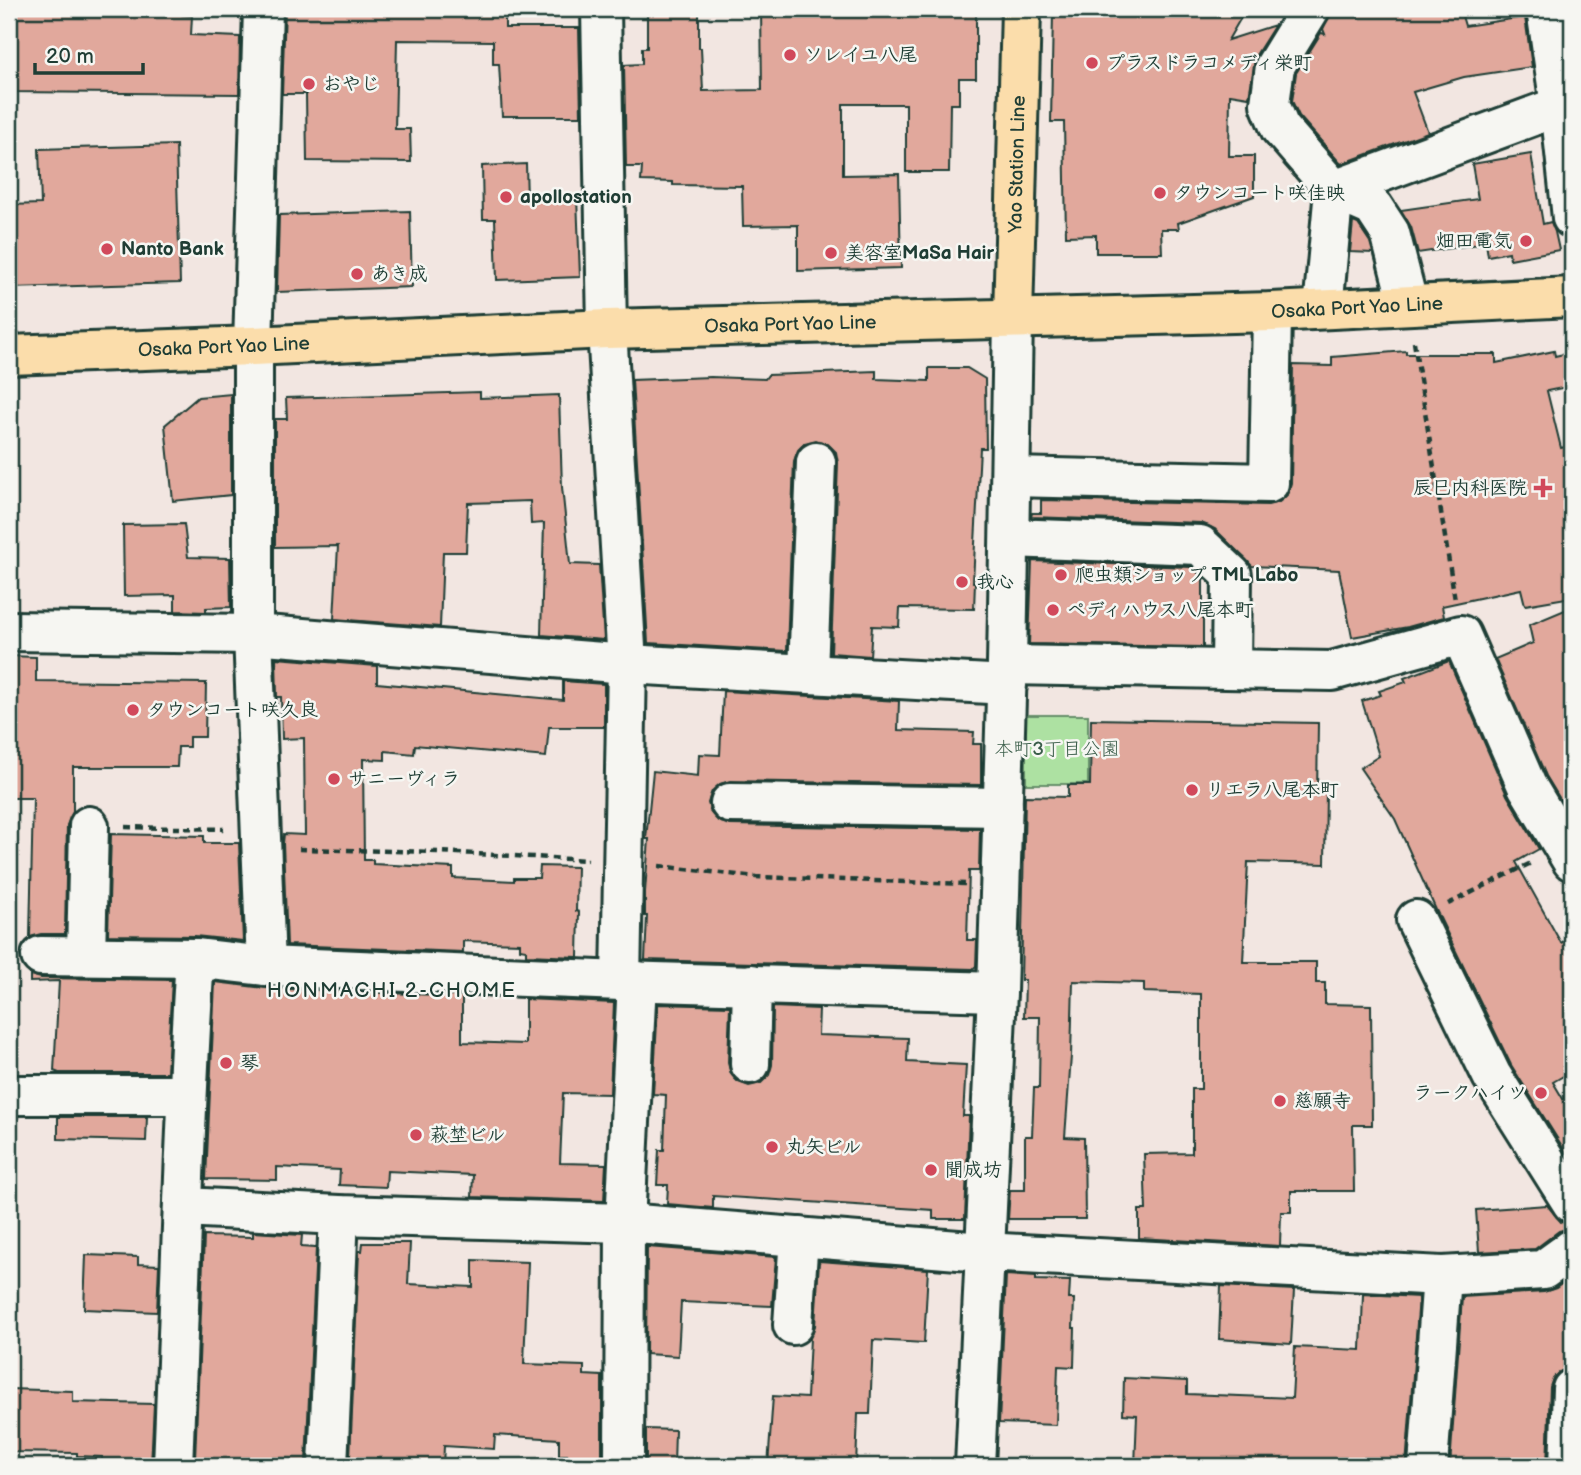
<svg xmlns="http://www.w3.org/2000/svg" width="1581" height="1475" font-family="'Balsamiq Sans','Klee One',sans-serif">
<rect width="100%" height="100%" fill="#f2e6e1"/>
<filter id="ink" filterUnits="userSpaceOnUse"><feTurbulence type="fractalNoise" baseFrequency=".0143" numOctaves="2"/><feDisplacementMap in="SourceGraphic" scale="14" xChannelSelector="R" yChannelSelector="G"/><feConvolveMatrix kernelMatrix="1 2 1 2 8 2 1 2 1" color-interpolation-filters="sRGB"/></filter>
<g filter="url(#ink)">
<rect fill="#ade1a2" stroke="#668f6b" stroke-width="2" x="1026" y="715" width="62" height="69"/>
<g fill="#e1a89c" stroke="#1f3d34" stroke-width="2">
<path d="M9 9H182V15L192 16 191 35 240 37 239 94 9 92Z"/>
<path d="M285 9H505V28H579L581 116H502L499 64H493V41L397 40 395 129H410L411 162 307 161 306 94H282Z"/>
<path d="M647 9H699V48H701L703 91 762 90 761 9H976V78H959V104H950L949 172H906V104H843V175L899 174 901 268 798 271V225L743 226 742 186 673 185V182L641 181 642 167H626L624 65 642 64V48H647Z"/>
<path d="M1120 9H1246L1228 40 1275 25 1256 55 1249 97 1230 94 1229 156H1254V196L1178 223 1179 229H1161L1162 253H1096V235L1066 236 1064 122H1051L1053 12 1119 14Z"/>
<path d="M1332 9H1460L1465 26 1525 17 1532 67 1464 77 1413 92 1428 132 1341 164 1299 116 1292 101 1296 73 1321 33 1325 34 1323 29Z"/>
<path d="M176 145 180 283 9 288V205L41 204 39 149Z"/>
<path d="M1531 154 1543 224 1551 222 1555 232 1559 250 1510 259 1509 252 1488 256 1486 243 1418 253 1411 227 1401 210 1478 199 1472 164Z"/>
<path d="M526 164 527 200 577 197 580 277 497 280 495 219H483L482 166Z"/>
<path d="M410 211 412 287 277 292 279 215Z"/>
<path d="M1353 222 1358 224 1370 242 1373 253 1350 252Z"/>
<path d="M1406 351V354H1496V363L1554 351 1555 356 1572 352V386L1547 391 1561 448 1572 445V597L1525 605 1521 589 1442 606 1444 617 1408 627 1352 637 1339 570 1252 566 1215 529 1201 523 1031 517 1032 513H1041V500L1268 505 1279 502 1287 495 1291 483 1293 365 1332 366V357Z"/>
<path d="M929 368H967L985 379 986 448H980L973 582H975L974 609 900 608 899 627 872 626 870 656 831 653 838 463 836 452 828 444 816 440 805 443 798 450 794 461 787 651 648 643 632 380 711 377 765 379 768 375 876 371V379L929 381Z"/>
<path d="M480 392V398L559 395 562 487 570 564 599 565 604 640 541 635 544 523 531 524 530 501 468 503 466 552H443L440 627 334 619 338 546 275 547V419H287L286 398Z"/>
<path d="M231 394V495L173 501 165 425 198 397Z"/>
<path d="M184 524 188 557 230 558 231 607 206 608V612L175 611V595L124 596 123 525Z"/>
<path d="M1032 561 1191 567 1203 577V647L1029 644Z"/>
<path d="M1572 607V819L1546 776 1495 659 1533 643 1529 625Z"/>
<path d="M9 656 36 657V681L206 683 205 737H189V747H178L177 767H73V812L67 825 65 934H41L30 937 33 798H9Z"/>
<path d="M276 658 377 666V683L563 700V681L604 684V727H549L546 757 415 745 414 754 385 751V760L363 759 364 860H373V864L453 868V878L514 881V878H539L540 866 577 867 576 911 579 912 578 957 526 955V950L520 949V943L463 941V952L287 945 283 843 284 834 305 835 304 738 282 739 281 697H277Z"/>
<path d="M1449 661 1507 795 1539 849 1516 862 1561 943 1572 937V1071L1553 1082 1572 1114V1162L1511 1065 1436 910 1395 819 1360 768 1379 756 1362 701 1381 695 1379 691 1406 682 1404 678Z"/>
<path d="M723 691 899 701 898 730 974 732 973 744H981V785L730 781 720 784 712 791 708 803 711 813 718 821 730 825 980 829 979 871H969L967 940H977L976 966 973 969 645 960 647 916H645V892L649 839H646L653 771 698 776 699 754 720 755Z"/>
<path d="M1091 719 1318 723 1317 796 1326 789 1325 864 1248 862 1243 962H1316V983H1325V1004L1371 1005 1372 1125H1353L1354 1191H1291V1212H1281L1280 1246 1139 1238V1210H1146L1144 1154 1192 1153V1089H1201V994L1144 992V983L1073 981 1071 1056 1065 1137 1084 1138 1085 1219H1008L1010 1190H1025V1136H1032L1034 1088H1039L1040 1017H1024L1025 980H1021L1025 796 1068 797V785H1090Z"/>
<path d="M111 834 204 836V843H239L243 941 195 936 108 935Z"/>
<path d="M30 975 41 978 172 980 167 1073H59L54 1071 59 981 30 982Z"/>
<path d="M215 982 265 988 462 996V1042L525 1044V999L614 1003 610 1094 563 1093 560 1163 606 1164 604 1201 472 1197 473 1175 387 1171 386 1187 339 1185 340 1170 277 1167V1180L206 1179Z"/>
<path d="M658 1004 730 1006 728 1063 731 1074 738 1082 749 1086 761 1083 769 1075 772 1065 773 1007 819 1009 818 1035 908 1038 907 1062 966 1065 963 1116H969L965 1219H933V1210L713 1196V1208L667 1204 668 1185H657L659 1150H664L666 1095 653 1094Z"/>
<path d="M58 1117H147L146 1141 58 1139Z"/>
<path d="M1547 1205 1561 1222 1572 1225V1228L1559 1231 1535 1249 1479 1252 1476 1210Z"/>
<path d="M253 1232 302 1235 301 1247 316 1248 306 1462 249 1458V1463L195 1460 204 1236 253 1237Z"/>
<path d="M363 1243H410L408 1284 473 1287V1260L528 1262 524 1364 584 1366V1375L602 1376V1466H568V1455H559V1439L495 1435 494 1449 444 1446 443 1466 379 1464V1460L350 1458 359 1251H362Z"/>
<path d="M647 1247 776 1257 772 1306 681 1302 678 1356 646 1354Z"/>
<path d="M86 1255 138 1257V1264L159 1265 157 1312 84 1309Z"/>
<path d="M819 1261 928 1269 924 1343 873 1340 870 1414H858L856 1466H768L773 1396 807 1398 810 1338 815 1326Z"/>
<path d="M1006 1275 1036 1277V1280L1070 1281 1069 1299H1074L1073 1328H1075L1074 1367 1058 1366 1056 1425 999 1423Z"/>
<path d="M1572 1276V1367L1559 1372 1553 1378 1550 1387 1547 1466H1450L1462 1297 1544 1292 1556 1288Z"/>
<path d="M1221 1286 1294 1290 1291 1344 1219 1339Z"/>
<path d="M1363 1294 1419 1297 1406 1466H1135L1137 1415 1123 1414 1124 1378 1187 1381V1394L1292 1398 1295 1347 1361 1350Z"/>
<path d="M9 1389 73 1391V1402L154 1404 151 1466H102V1457L77 1456V1453L9 1452Z"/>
<path d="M646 1429 675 1430 674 1466H646Z"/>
</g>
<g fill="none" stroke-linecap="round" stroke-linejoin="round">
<defs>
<g id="minor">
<path d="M263 9 253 346V634L266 966"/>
<path d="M601 9 607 329 627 664 621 981"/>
<path d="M1310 9 1275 66 1270 104 1280 128 1334 190 1560 106"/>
<path d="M1546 9 1560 106 1572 218"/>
<path d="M1323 309 1334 190 1373 207 1390 233 1408 303"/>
<path d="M1011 477 1269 483 1272 312"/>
<path d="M1010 538 1200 545 1232 575 1231 669"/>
<path d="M9 631 253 634 627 664 1007 685"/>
<path d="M1007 665 1332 671 1461 635 1527 786 1572 861"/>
<path d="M808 672 816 462"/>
<path d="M730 803 1003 807"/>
<path d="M1416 920 1492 1076 1572 1203"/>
<path d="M41 956 195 958"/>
<path d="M86 956 89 826"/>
<path d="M750 1064 752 984"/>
<path d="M9 1095H186"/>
<path d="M184 1207 339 1215 625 1223 983 1252 1442 1276 1543 1270 1572 1249"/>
<path d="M793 1325 799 1237"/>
<path d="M173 1466C180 1297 184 1127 195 958L266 966 621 981 997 992"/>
<path d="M328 1466 339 1215"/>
<path d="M624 1466 625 1223 637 981"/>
<path d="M975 1466 997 992 1007 665 1013 318"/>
<path d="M1428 1466 1442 1276"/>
<path d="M1569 1466 1572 1389"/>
</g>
<g id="major">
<path id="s1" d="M1013 318 1021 9"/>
<path id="s2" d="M9 355 253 346 607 329 1272 312 1572 297"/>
</g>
</defs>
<use href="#minor" stroke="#1f3d34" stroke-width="44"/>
<use href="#major" stroke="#1f3d34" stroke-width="44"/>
<g stroke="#1f3d34" stroke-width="4.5" stroke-dasharray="7 5" stroke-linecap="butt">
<path d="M1414 342 1455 600"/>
<path d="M125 827 224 829"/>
<path d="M299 849 439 852 588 860"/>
<path d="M659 866 756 877 965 884"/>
<path d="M1448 904 1531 863"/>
</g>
<use href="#minor" stroke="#f6f6f2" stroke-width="38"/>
<use href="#major" stroke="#fbddab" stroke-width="38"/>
</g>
</g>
<g fill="#d1495b" stroke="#f6f6f2" stroke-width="2.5">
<circle cx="790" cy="55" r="7"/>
<circle cx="1092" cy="63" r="7"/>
<circle cx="309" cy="84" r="7"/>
<circle cx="1160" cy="193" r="7"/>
<circle cx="506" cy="197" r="7"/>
<circle cx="1526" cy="241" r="7"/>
<circle cx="107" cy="249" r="7"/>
<circle cx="831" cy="253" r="7"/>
<circle cx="357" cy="274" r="7"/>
<path d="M1539.5 477.5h7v7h7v7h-7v7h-7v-7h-7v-7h7z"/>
<circle cx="1061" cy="575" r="7"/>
<circle cx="962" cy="582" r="7"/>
<circle cx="1053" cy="610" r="7"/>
<circle cx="133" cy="710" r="7"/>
<circle cx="334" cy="779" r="7"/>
<circle cx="1192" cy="790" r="7"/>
<circle cx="226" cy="1063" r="7"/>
<circle cx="1541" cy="1093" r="7"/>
<circle cx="1280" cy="1101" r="7"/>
<circle cx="416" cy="1135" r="7"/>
<circle cx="772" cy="1147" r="7"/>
<circle cx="931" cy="1170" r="7"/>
</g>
<g text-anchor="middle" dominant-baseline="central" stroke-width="5" stroke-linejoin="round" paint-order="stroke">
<g font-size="19" font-weight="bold" fill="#1f3d34" stroke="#f6f6f2" text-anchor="start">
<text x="804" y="55">ソレイユ八尾</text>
<text x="1106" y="63">プラスドラコメディ栄町</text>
<text x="323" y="84">おやじ</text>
<text x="1174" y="193">タウンコート咲佳映</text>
<text x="520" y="197">apollostation</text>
<text x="1512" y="241" text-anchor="end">畑田電気</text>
<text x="121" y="249">Nanto Bank</text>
<text x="845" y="253">美容室MaSa Hair</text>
<text x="371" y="274">あき成</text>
<text x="1527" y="488" text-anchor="end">辰巳内科医院</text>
<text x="1075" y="575">爬虫類ショップ TML Labo</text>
<text x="976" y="582">我心</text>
<text x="1067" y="610">ペディハウス八尾本町</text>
<text x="147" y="710">タウンコート咲久良</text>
<text x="348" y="779">サニーヴィラ</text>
<text x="1206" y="790">リエラ八尾本町</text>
<text x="240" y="1063">琴</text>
<text x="1527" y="1093" text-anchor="end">ラークハイツ</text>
<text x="1294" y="1101">慈願寺</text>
<text x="430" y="1135">萩埜ビル</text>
<text x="786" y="1147">丸矢ビル</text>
<text x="945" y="1170">聞成坊</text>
</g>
<g font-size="19" fill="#1f3d34" stroke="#f6f6f2">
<text stroke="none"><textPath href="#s1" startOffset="154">Yao Station Line</textPath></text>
<text stroke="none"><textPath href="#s2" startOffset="1349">Osaka Port Yao Line</textPath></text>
<text stroke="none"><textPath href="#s2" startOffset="782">Osaka Port Yao Line</textPath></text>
<text stroke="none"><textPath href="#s2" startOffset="215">Osaka Port Yao Line</textPath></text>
</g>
<g font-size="19" fill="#3b5e4a" stroke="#f6f6f2">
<text x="1057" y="749">本町3丁目公園</text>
</g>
<g font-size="21" letter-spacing="2" fill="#1f3d34" stroke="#f6f6f2">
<text x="392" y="990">HONMACHI 2-CHOME</text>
</g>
</g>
<rect width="1581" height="1475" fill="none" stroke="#f6f6f2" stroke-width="35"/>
<rect x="18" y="18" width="1546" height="1440" fill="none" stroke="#1f3d34" stroke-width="2.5" filter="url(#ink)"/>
<path d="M35 63v10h108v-10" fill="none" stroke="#1f3d34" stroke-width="3.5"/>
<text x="46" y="63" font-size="21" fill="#1f3d34" stroke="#f6f6f2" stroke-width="5" paint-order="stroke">20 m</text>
</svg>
